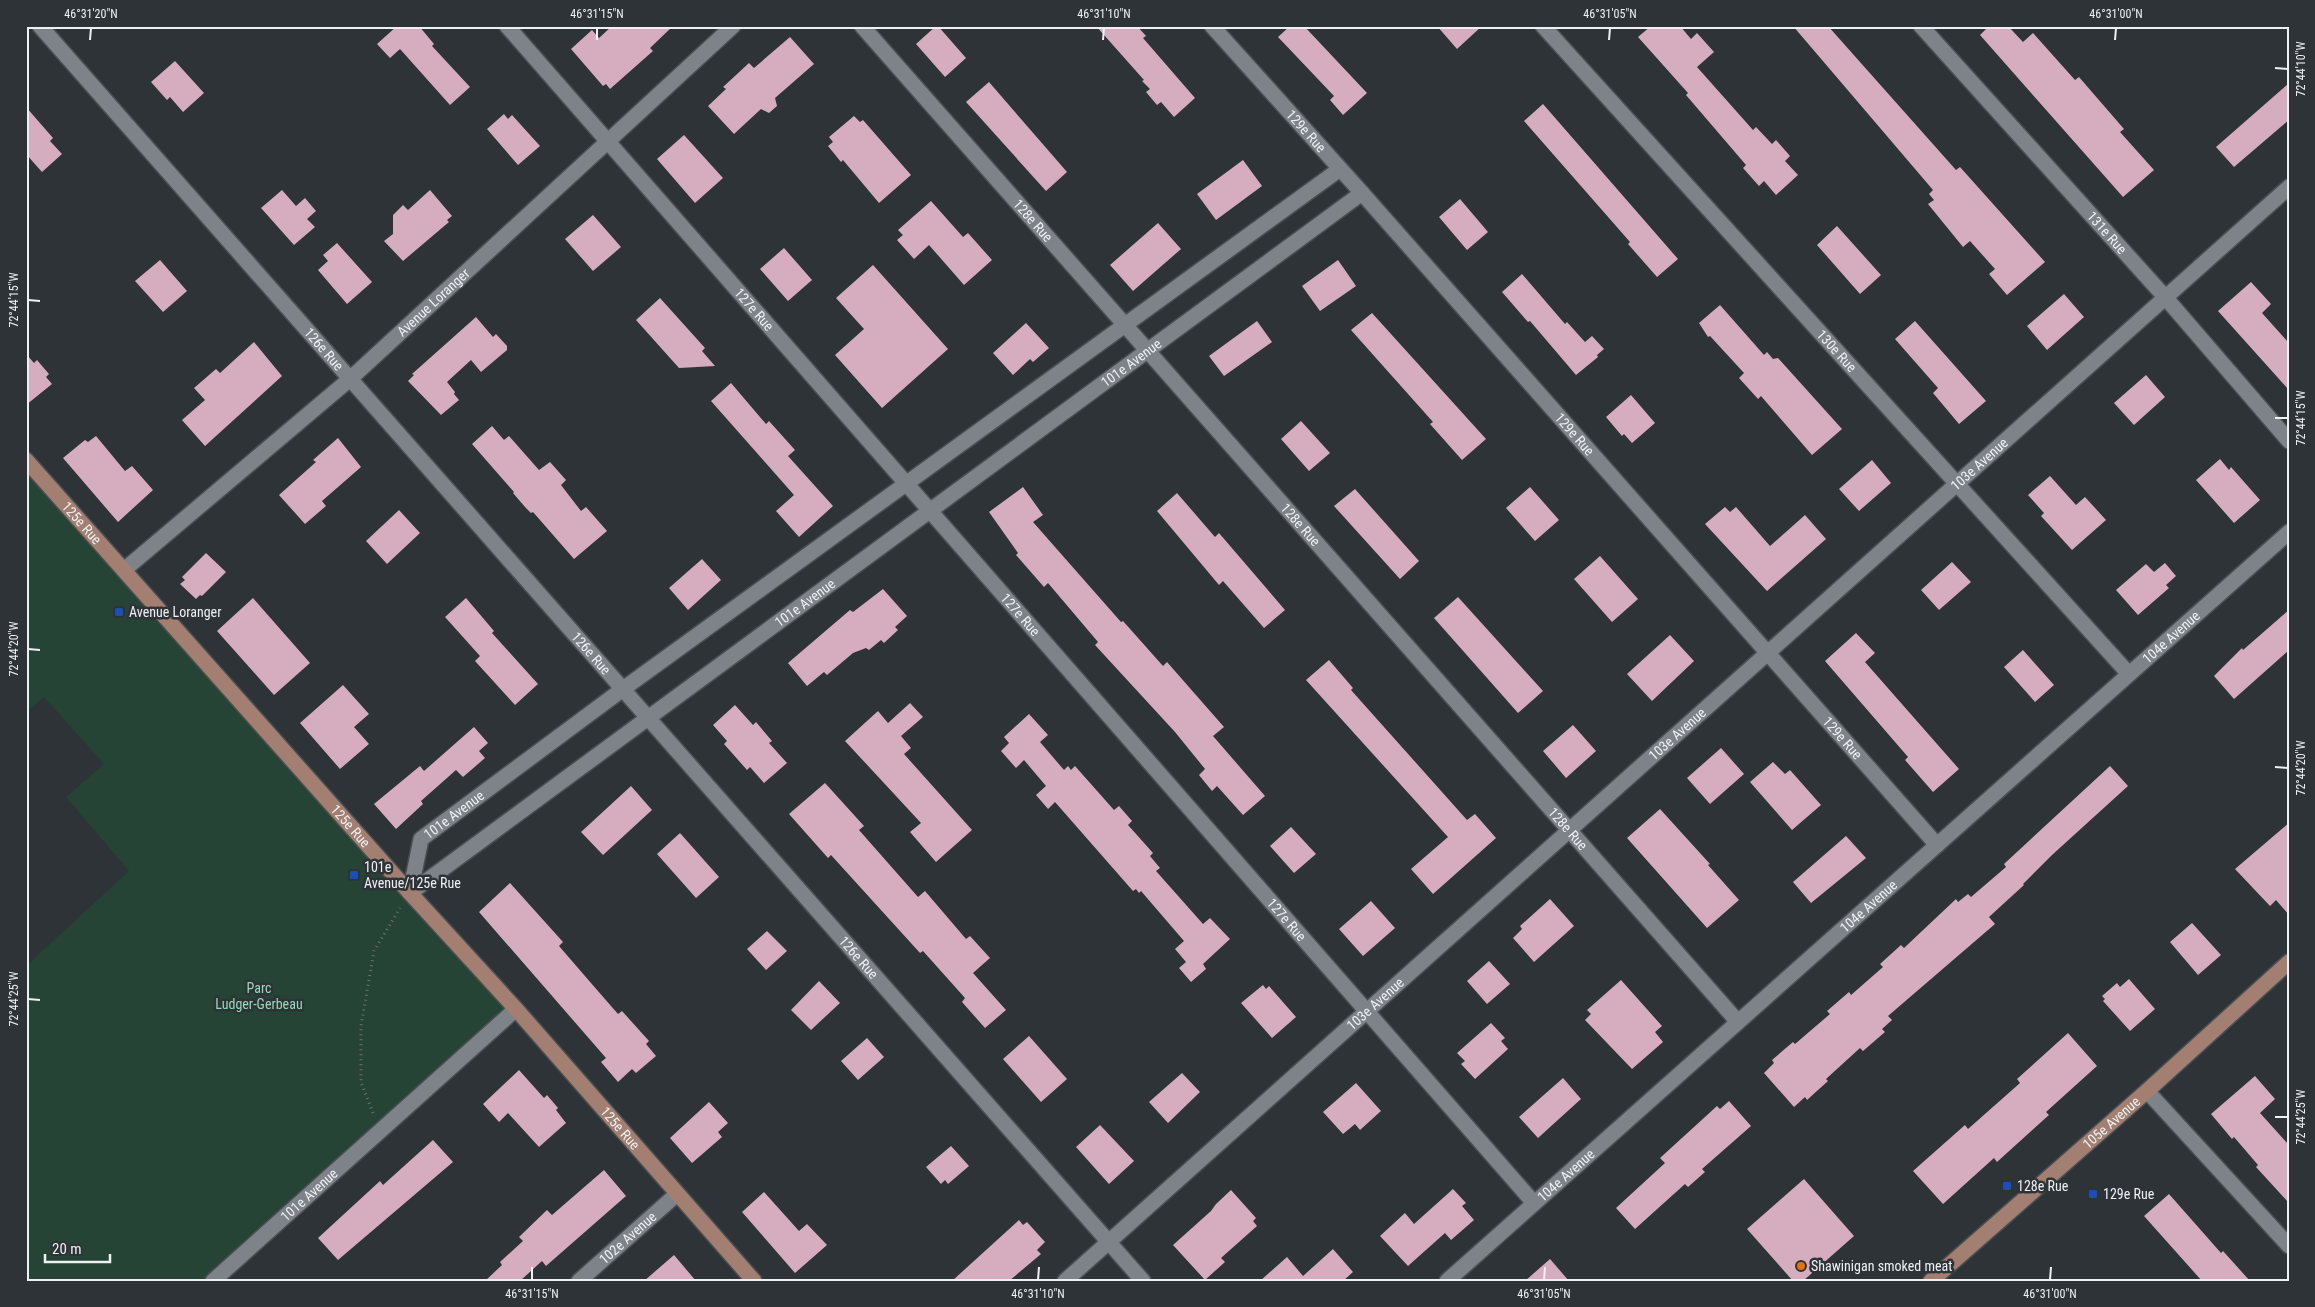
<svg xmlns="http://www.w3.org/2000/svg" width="2315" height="1307" font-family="'Roboto Condensed',sans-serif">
<rect width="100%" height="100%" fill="#2e3337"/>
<path fill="#254435" d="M26 460 516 1009 213 1281H26V966L129 871 66 797 104 764 44 697 26 712Z"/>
<g fill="#d6acbf">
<path d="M397 26H419L434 44 432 46 470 87 450 105 400 49 390 58 377 44Z"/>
<path d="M612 26H673L650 48 653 51 610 89 606 84 603 86 571 49 592 30 599 38Z"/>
<path d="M936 26H938L966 58 945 77 916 44Z"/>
<path d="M1096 26H1137L1146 36 1143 38 1195 98 1174 117 1161 102 1157 105 1146 92 1150 89 1142 81 1144 80Z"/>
<path d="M1290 26H1304L1367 93 1343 115 1330 100 1334 96 1278 37Z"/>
<path d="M1437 26H1482L1457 49Z"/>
<path d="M1651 26H1680L1691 39 1697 33 1714 52 1697 67 1753 130 1756 127 1772 144 1776 140 1790 156 1785 161 1798 175 1776 195 1764 181 1759 186 1743 168 1746 165 1686 95 1688 93 1638 37Z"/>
<path d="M1793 26H1828L1956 170 1960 167 2045 262 2007 295 1989 274 1995 269 1970 241 1963 247 1928 204 1934 200 1929 194 1933 190Z"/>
<path d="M1989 26H2008L2023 42 2033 33 2075 80 2079 77 2124 129 2120 132 2154 170 2123 197 1980 35Z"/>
<path d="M790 37 814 64 775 98 777 106 769 113 761 109 734 134 708 106 726 89 723 87 749 63 754 68Z"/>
<path d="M175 61 204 93 183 112 170 97 167 100 151 82Z"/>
<path d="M989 82 1067 172 1046 191 966 102Z"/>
<path d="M2289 83V120L2234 167 2216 147Z"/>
<path d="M1543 104 1678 259 1657 277 1628 244 1630 242 1524 121Z"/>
<path d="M26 107 53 138 50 141 62 154 42 172 26 154Z"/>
<path d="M504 114 508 119 512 115 540 146 518 165 487 129Z"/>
<path d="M854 116 860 122 863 120 911 175 879 203 843 160 841 162 828 146 833 142 829 137Z"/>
<path d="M684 135 723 178 695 203 657 159Z"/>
<path d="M1243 160 1262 186 1216 220 1197 194Z"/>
<path d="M282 190 296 206 305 198 316 211 307 219 315 227 294 245 261 208Z"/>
<path d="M430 190 452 216 447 220 449 222 403 261 384 241 393 234V215L403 205 408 210Z"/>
<path d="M1460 199 1488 232 1467 250 1439 217Z"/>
<path d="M931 201 963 237 968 233 992 260 964 285 929 245 914 259 897 240 903 235 898 230Z"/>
<path d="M593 215 621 247 593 271 565 239Z"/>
<path d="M1158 223 1181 249 1133 291 1110 265Z"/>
<path d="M1837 226 1881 275 1860 294 1817 245Z"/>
<path d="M337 243 372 282 347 304 318 270 328 261 323 255Z"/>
<path d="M784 248 812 280 788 301 760 269Z"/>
<path d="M160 260 187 291 163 312 135 281Z"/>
<path d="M1338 260 1356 286 1320 311 1302 286Z"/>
<path d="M873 265 948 349 882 408 835 355 864 329 836 298Z"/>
<path d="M1522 274 1565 324 1567 322 1585 342 1592 336 1604 349 1597 355 1598 357 1576 375 1530 321 1528 322 1502 292Z"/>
<path d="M2251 282 2271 304 2262 313 2289 343V390L2218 311Z"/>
<path d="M2064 294 2084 317 2047 350 2027 326Z"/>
<path d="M660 298 705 348 702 351 715 366 679 368 636 320Z"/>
<path d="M1720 305 1764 355 1767 352 1773 359 1778 358 1842 429 1812 455 1761 396 1758 399 1739 378 1744 373 1710 336 1708 337 1699 323Z"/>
<path d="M1372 313 1486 439 1462 460 1430 424 1433 422 1351 330Z"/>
<path d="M476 317 493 337 496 334 507 346V350L481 372 471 360 447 382 455 392 454 394 459 400 441 415 408 381 414 375 412 374Z"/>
<path d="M1257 321 1272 342 1224 376 1209 356Z"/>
<path d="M1915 321 1986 401 1959 424 1933 393 1938 388 1895 339Z"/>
<path d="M1026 323 1049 348 1033 362 1030 359 1013 375 993 353Z"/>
<path d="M254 342 282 376 205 446 182 420 205 400 194 388 216 369 220 373Z"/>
<path d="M26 354 34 363 37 360 49 374 46 377 52 384 26 405Z"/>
<path d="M2146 375 2165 397 2134 425 2114 403Z"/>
<path d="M731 383 766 424 769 421 795 450 788 456 833 506 799 537 776 511 794 495 711 401Z"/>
<path d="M1631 395 1655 423 1632 443 1624 434 1622 436 1606 417Z"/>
<path d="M1301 421 1330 453 1309 471 1281 439Z"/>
<path d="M492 426 504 440 509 436 539 470 550 462 566 480 561 485 581 511 586 507 607 531 574 559 533 512 531 513 525 507 513 493 514 492 472 444Z"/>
<path d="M96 436 125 471 132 466 153 490 118 522 63 458 85 440 88 442Z"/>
<path d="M338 438 361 467 322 501 326 506 305 524 279 495 316 462 313 460Z"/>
<path d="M2220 459 2229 470 2231 467 2260 500 2234 523 2196 480Z"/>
<path d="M1872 460 1891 483 1859 511 1839 489Z"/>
<path d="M2050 476 2076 505 2085 497 2106 520 2072 550 2041 516 2044 513 2028 495Z"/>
<path d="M1023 487 1043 515 1033 522 1121 622 1123 621 1163 666 1167 662 1224 727 1213 736 1265 796 1243 815 1217 786 1212 791 1199 775 1205 769 1175 732 1095 645 1098 642 1048 583 1044 587 1016 555 1018 553 989 512Z"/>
<path d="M1530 487 1559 520 1535 541 1506 508Z"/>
<path d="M1355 489 1419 561 1400 579 1334 506Z"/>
<path d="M1177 493 1215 537 1219 533 1285 610 1264 628 1223 581 1219 585 1157 511Z"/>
<path d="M1725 507 1730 512 1736 507 1770 546 1805 515 1826 539 1767 591 1705 524Z"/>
<path d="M399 510 420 533 387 564 366 541Z"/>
<path d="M206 553 226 572 202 596 200 595 196 599 180 584 185 580 182 577Z"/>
<path d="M1600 556 1638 599 1612 622 1574 579Z"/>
<path d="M702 559 721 580 688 610 669 588Z"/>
<path d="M1952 562 1971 582 1939 610 1921 590Z"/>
<path d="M2165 563 2176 576 2166 585 2169 588 2138 615 2116 590 2146 564 2154 572Z"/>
<path d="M883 589 907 616 895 627 898 630 884 643 881 640 869 650 866 648 853 653 827 675 824 672 807 686 788 663 850 610 853 612Z"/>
<path d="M1458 597 1543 691 1518 713 1434 618Z"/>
<path d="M253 598 310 663 274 695 217 631Z"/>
<path d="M466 598 494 631 492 633 538 684 515 705 475 661 480 656 445 617Z"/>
<path d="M2289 610V650L2234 699 2214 676 2242 648 2243 650Z"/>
<path d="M1856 633 1875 653 1865 662 1959 769 1933 792 1905 760 1908 757 1825 661Z"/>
<path d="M1670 635 1694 661 1652 701 1627 674Z"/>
<path d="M2023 650 2054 685 2035 702 2004 667Z"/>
<path d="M1329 660 1353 688 1351 690 1467 820 1475 814 1496 838 1433 894 1411 869 1448 837 1306 680Z"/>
<path d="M343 685 369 714 354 727 369 744 340 769 300 723Z"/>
<path d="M910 703 923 717 901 736 911 748 904 754 972 830 936 862 910 832 921 823 845 741 878 711 888 723Z"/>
<path d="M735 705 753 725 756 722 772 741 769 743 787 763 764 783 750 767 747 770 724 744 727 741 713 725Z"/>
<path d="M1029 714 1048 735 1040 742 1064 770 1068 766 1071 770 1075 766 1114 810 1119 806 1132 821 1128 825 1153 853 1150 856 1160 868 1156 871 1203 924 1210 918 1230 939 1203 964 1206 969 1191 982 1179 968 1186 962 1175 949 1184 941 1141 891 1139 893 1136 889 1133 891 1055 802 1048 809 1036 795 1046 786 1024 760 1016 768 1001 751 1009 743 1004 737Z"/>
<path d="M1573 725 1596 751 1566 778 1543 751Z"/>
<path d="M474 727 488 743 479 751 485 758 463 777 456 770 421 801 423 804 396 829 374 804 420 766 424 771Z"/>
<path d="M1721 748 1744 774 1710 804 1687 778Z"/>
<path d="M1773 762 1785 774 1790 770 1821 805 1792 830 1750 782Z"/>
<path d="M2110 766 2128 786 2052 855 2023 884 2024 885 1989 917 1995 924 1888 1016 1892 1020 1882 1029 1885 1032 1863 1051 1860 1048 1826 1079 1828 1081 1807 1100 1805 1097 1794 1107 1764 1073 1774 1063 1772 1060 1793 1042 1795 1044 1830 1014 1827 1011 1849 992 1851 995 1883 967 1880 964 1901 945 1904 948 1956 899 1958 902 1968 894 1971 897 2006 867 2004 864Z"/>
<path d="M825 783 864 826 859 830 918 897 925 891 966 939 970 936 990 958 973 973 1006 1010 985 1028 962 1002 965 998 923 951 920 953 831 855 828 858 789 814Z"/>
<path d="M631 786 652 810 603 855 581 832Z"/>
<path d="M1660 809 1710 864 1708 865 1739 900 1707 928 1627 838Z"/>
<path d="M2289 823V915L2276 900 2270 906 2235 869Z"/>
<path d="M1291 827 1316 854 1294 873 1270 846Z"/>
<path d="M680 833 719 877 696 898 657 854Z"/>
<path d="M1846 836 1866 858 1811 903 1793 882Z"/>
<path d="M510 883 563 942 559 946 591 983 618 1014 622 1011 649 1041 646 1044 656 1056 636 1073 632 1069 618 1082 601 1062 606 1058 479 912Z"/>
<path d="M1550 899 1574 926 1534 962 1513 938 1522 929 1520 926Z"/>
<path d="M1371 901 1395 928 1363 956 1339 929Z"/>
<path d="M2192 923 2221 955 2198 975 2170 942Z"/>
<path d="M767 931 787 951 766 970 747 949Z"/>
<path d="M1489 961 1510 984 1487 1004 1467 981Z"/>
<path d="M2129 979 2155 1009 2130 1031 2103 1001 2105 999 2102 996 2117 983 2120 987Z"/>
<path d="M1621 980 1662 1026 1655 1032 1663 1042 1632 1069 1585 1020 1591 1014 1587 1010Z"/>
<path d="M819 981 840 1003 811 1030 791 1010Z"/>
<path d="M1263 985 1266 989 1269 986 1296 1017 1272 1038 1241 1003Z"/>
<path d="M1491 1023 1505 1038 1501 1041 1508 1049 1475 1079 1461 1064 1465 1061 1457 1053Z"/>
<path d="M2068 1033 2097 1066 2046 1112 2049 1115 1997 1162 1994 1158 1943 1204 1913 1171 1965 1125 1968 1129 2020 1083 2017 1079Z"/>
<path d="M1029 1036 1067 1079 1041 1102 1003 1059Z"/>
<path d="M867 1038 884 1057 858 1080 841 1061Z"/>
<path d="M519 1070 544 1098 547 1095 558 1108 556 1110 566 1123 539 1147 508 1113 499 1122 483 1104Z"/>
<path d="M1182 1073 1200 1092 1168 1123 1149 1102Z"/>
<path d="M2255 1076 2275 1099 2260 1113 2289 1145V1203L2256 1167 2258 1165 2234 1137 2232 1139 2211 1114Z"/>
<path d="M1563 1078 1581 1099 1538 1138 1519 1117Z"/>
<path d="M1356 1083 1381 1111 1360 1130 1355 1124 1343 1134 1323 1112Z"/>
<path d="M1729 1101 1751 1126 1702 1169 1705 1172 1688 1187 1685 1184 1635 1229 1616 1208 1665 1163 1660 1158 1717 1106 1720 1109Z"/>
<path d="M709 1102 728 1123 718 1132 722 1137 692 1163 670 1138Z"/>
<path d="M1100 1125 1134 1161 1109 1184 1076 1147Z"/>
<path d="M433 1140 453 1162 338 1260 318 1238 380 1181 383 1185Z"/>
<path d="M951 1146 969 1166 948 1184 945 1180 941 1184 926 1167Z"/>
<path d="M604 1170 626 1196 546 1266 542 1261 520 1281H485L502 1265 500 1262 523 1241 519 1237 547 1210 552 1215Z"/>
<path d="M1804 1179 1854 1236 1803 1281H1793L1747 1229Z"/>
<path d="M1453 1189 1466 1203 1462 1206 1474 1220 1451 1240 1445 1233 1408 1266 1380 1236 1405 1213 1414 1224Z"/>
<path d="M1231 1190 1256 1218 1253 1221 1257 1226 1221 1258 1225 1262 1205 1280 1173 1245 1211 1211 1216 1204Z"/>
<path d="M764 1192 799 1231 807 1224 827 1245 795 1273 742 1212Z"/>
<path d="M2169 1194 2221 1253 2223 1251 2250 1281H2202L2144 1216Z"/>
<path d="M1019 1220 1023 1225 1027 1222 1045 1242 1037 1250 1041 1254 1009 1281H952Z"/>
<path d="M1333 1249 1353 1272 1343 1281H1260L1287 1257 1303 1276Z"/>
<path d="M674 1255 696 1281H644Z"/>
<path d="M1550 1259 1569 1281H1525Z"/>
</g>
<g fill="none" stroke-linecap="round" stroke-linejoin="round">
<defs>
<g id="street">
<path id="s1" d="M40 26 1143 1281"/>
<path id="s2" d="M507 26 1534 1203"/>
<path id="s3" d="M862 26 1738 1022"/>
<path id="s4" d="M1212 26 1362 193 1937 845"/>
<path id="s5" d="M1543 26 2129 674"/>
<path id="s6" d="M1921 26 2165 297 2289 441"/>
<path id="s7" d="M124 570 350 379 733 26"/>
<path id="s8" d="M410 893 421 839 623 689 1340 169"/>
<path id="s9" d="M410 893 1362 193"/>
<path d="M2147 1091 2289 1246"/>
<path id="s10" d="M213 1281 516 1009"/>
<path id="s11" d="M579 1281 677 1194"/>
<path id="s12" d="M1065 1281 2289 187"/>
<path id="s13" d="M1447 1281 2289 532"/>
</g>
<g id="secondary">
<path id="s14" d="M26 460 410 893 516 1009 754 1281"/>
<path id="s15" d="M1931 1281 2147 1091 2289 962"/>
</g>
</defs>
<use href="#street" stroke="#4a4e52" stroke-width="18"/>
<use href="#secondary" stroke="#4a4e52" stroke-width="18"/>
<path stroke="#6c7074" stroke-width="3" stroke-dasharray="1 4" stroke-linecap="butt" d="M373 1113 361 1082V1026L374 951 400 908"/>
<use href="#street" stroke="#7d8389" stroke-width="15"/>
<use href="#secondary" stroke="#a27f71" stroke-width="15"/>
</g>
<path fill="none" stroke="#eef1f4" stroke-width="2" d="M90 40 91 28M597 40V28M1103 40 1104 28M1609 40 1610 28M2115 40 2116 28M2275 68 2288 69M28 300 40 301M2275 418H2288M28 649 40 650M2275 767 2288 768M28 999 40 1000M2275 1117H2288M532 1280V1267M1038 1280 1039 1267M1544 1280 1545 1267M2050 1280 2051 1267"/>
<g fill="#1a4fb4" stroke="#2e3337" stroke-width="2">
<rect x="114" y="607" width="10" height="10" rx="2.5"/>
<rect x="349" y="870" width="10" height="10" rx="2.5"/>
<rect x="2002" y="1181" width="10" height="10" rx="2.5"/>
<rect x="2088" y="1189" width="10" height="10" rx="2.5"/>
</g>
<circle fill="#e8710a" stroke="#2e3337" stroke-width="2" cx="1801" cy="1266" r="5"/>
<g text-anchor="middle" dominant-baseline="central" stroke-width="5" stroke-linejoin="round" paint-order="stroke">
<g font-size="14" fill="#eef1f4" stroke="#2e3337">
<text stroke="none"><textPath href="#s4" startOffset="141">129e Rue</textPath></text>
<text stroke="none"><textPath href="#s3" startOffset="259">128e Rue</textPath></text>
<text stroke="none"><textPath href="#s6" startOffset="278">131e Rue</textPath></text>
<text stroke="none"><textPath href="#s7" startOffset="409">Avenue Loranger</textPath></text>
<text stroke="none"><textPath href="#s2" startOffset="376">127e Rue</textPath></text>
<text stroke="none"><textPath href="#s1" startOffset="430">126e Rue</textPath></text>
<text stroke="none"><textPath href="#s5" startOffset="438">130e Rue</textPath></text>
<text stroke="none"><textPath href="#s9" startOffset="895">101e Avenue</textPath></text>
<text stroke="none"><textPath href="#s4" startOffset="546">129e Rue</textPath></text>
<text stroke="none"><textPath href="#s12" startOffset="1226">103e Avenue</textPath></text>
<text stroke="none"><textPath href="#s14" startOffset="84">125e Rue</textPath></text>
<text stroke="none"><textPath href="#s3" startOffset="664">128e Rue</textPath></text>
<text stroke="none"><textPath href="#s9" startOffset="490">101e Avenue</textPath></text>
<text stroke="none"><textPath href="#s2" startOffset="781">127e Rue</textPath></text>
<text stroke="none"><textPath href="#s13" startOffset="969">104e Avenue</textPath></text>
<text stroke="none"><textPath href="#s1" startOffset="835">126e Rue</textPath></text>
<text stroke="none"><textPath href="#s12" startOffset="821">103e Avenue</textPath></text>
<text stroke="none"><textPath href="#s4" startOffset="951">129e Rue</textPath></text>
<text stroke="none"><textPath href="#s8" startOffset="96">101e Avenue</textPath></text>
<text stroke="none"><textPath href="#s14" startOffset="489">125e Rue</textPath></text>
<text stroke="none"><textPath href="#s3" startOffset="1069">128e Rue</textPath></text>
<text stroke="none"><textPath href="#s13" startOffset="564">104e Avenue</textPath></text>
<text stroke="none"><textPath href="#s2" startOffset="1186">127e Rue</textPath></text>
<text stroke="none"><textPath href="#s1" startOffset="1240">126e Rue</textPath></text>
<text stroke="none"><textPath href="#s12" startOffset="416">103e Avenue</textPath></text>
<text stroke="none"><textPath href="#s15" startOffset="240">105e Avenue</textPath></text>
<text stroke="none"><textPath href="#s14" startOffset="894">125e Rue</textPath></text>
<text stroke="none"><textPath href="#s13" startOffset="159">104e Avenue</textPath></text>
<text stroke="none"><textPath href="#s10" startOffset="129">101e Avenue</textPath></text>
<text stroke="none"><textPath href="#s11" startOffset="65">102e Avenue</textPath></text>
</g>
<g font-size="14" fill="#eef1f4" stroke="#2e3337" text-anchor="start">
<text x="129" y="612">Avenue Loranger</text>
<text x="364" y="867">101e<tspan x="364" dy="16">Avenue/125e Rue</tspan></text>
<text x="2017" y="1186">128e Rue</text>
<text x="2103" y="1194">129e Rue</text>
<text x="1811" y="1266">Shawinigan smoked meat</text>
</g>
<g font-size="14" fill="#96dbb8" stroke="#2e3337">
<text x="259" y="988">Parc<tspan x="259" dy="16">Ludger-Gerbeau</tspan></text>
</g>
</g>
<rect width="2315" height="1307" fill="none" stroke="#2e3337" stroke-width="55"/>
<path d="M45 1254v8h65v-8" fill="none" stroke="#eef1f4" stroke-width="2.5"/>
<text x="52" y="1254" font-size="15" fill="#eef1f4" stroke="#2e3337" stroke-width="4" paint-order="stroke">20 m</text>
<rect x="28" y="28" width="2260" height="1252" fill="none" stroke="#eef1f4" stroke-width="2"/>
<g font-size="12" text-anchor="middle" fill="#eef1f4">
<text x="91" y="18">46°31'20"N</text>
<text x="597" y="18">46°31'15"N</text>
<text x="1104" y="18">46°31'10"N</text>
<text x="1610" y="18">46°31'05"N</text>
<text x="2116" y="18">46°31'00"N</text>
<text transform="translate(2301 69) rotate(-90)" y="4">72°44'10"W</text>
<text transform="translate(14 300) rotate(-90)" y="4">72°44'15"W</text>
<text transform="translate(2301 418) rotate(-90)" y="4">72°44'15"W</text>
<text transform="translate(14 649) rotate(-90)" y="4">72°44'20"W</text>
<text transform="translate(2301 768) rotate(-90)" y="4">72°44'20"W</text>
<text transform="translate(14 999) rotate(-90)" y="4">72°44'25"W</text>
<text transform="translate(2301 1117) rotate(-90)" y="4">72°44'25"W</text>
<text x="532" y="1298">46°31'15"N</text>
<text x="1038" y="1298">46°31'10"N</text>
<text x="1544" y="1298">46°31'05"N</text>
<text x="2050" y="1298">46°31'00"N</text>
</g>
</svg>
